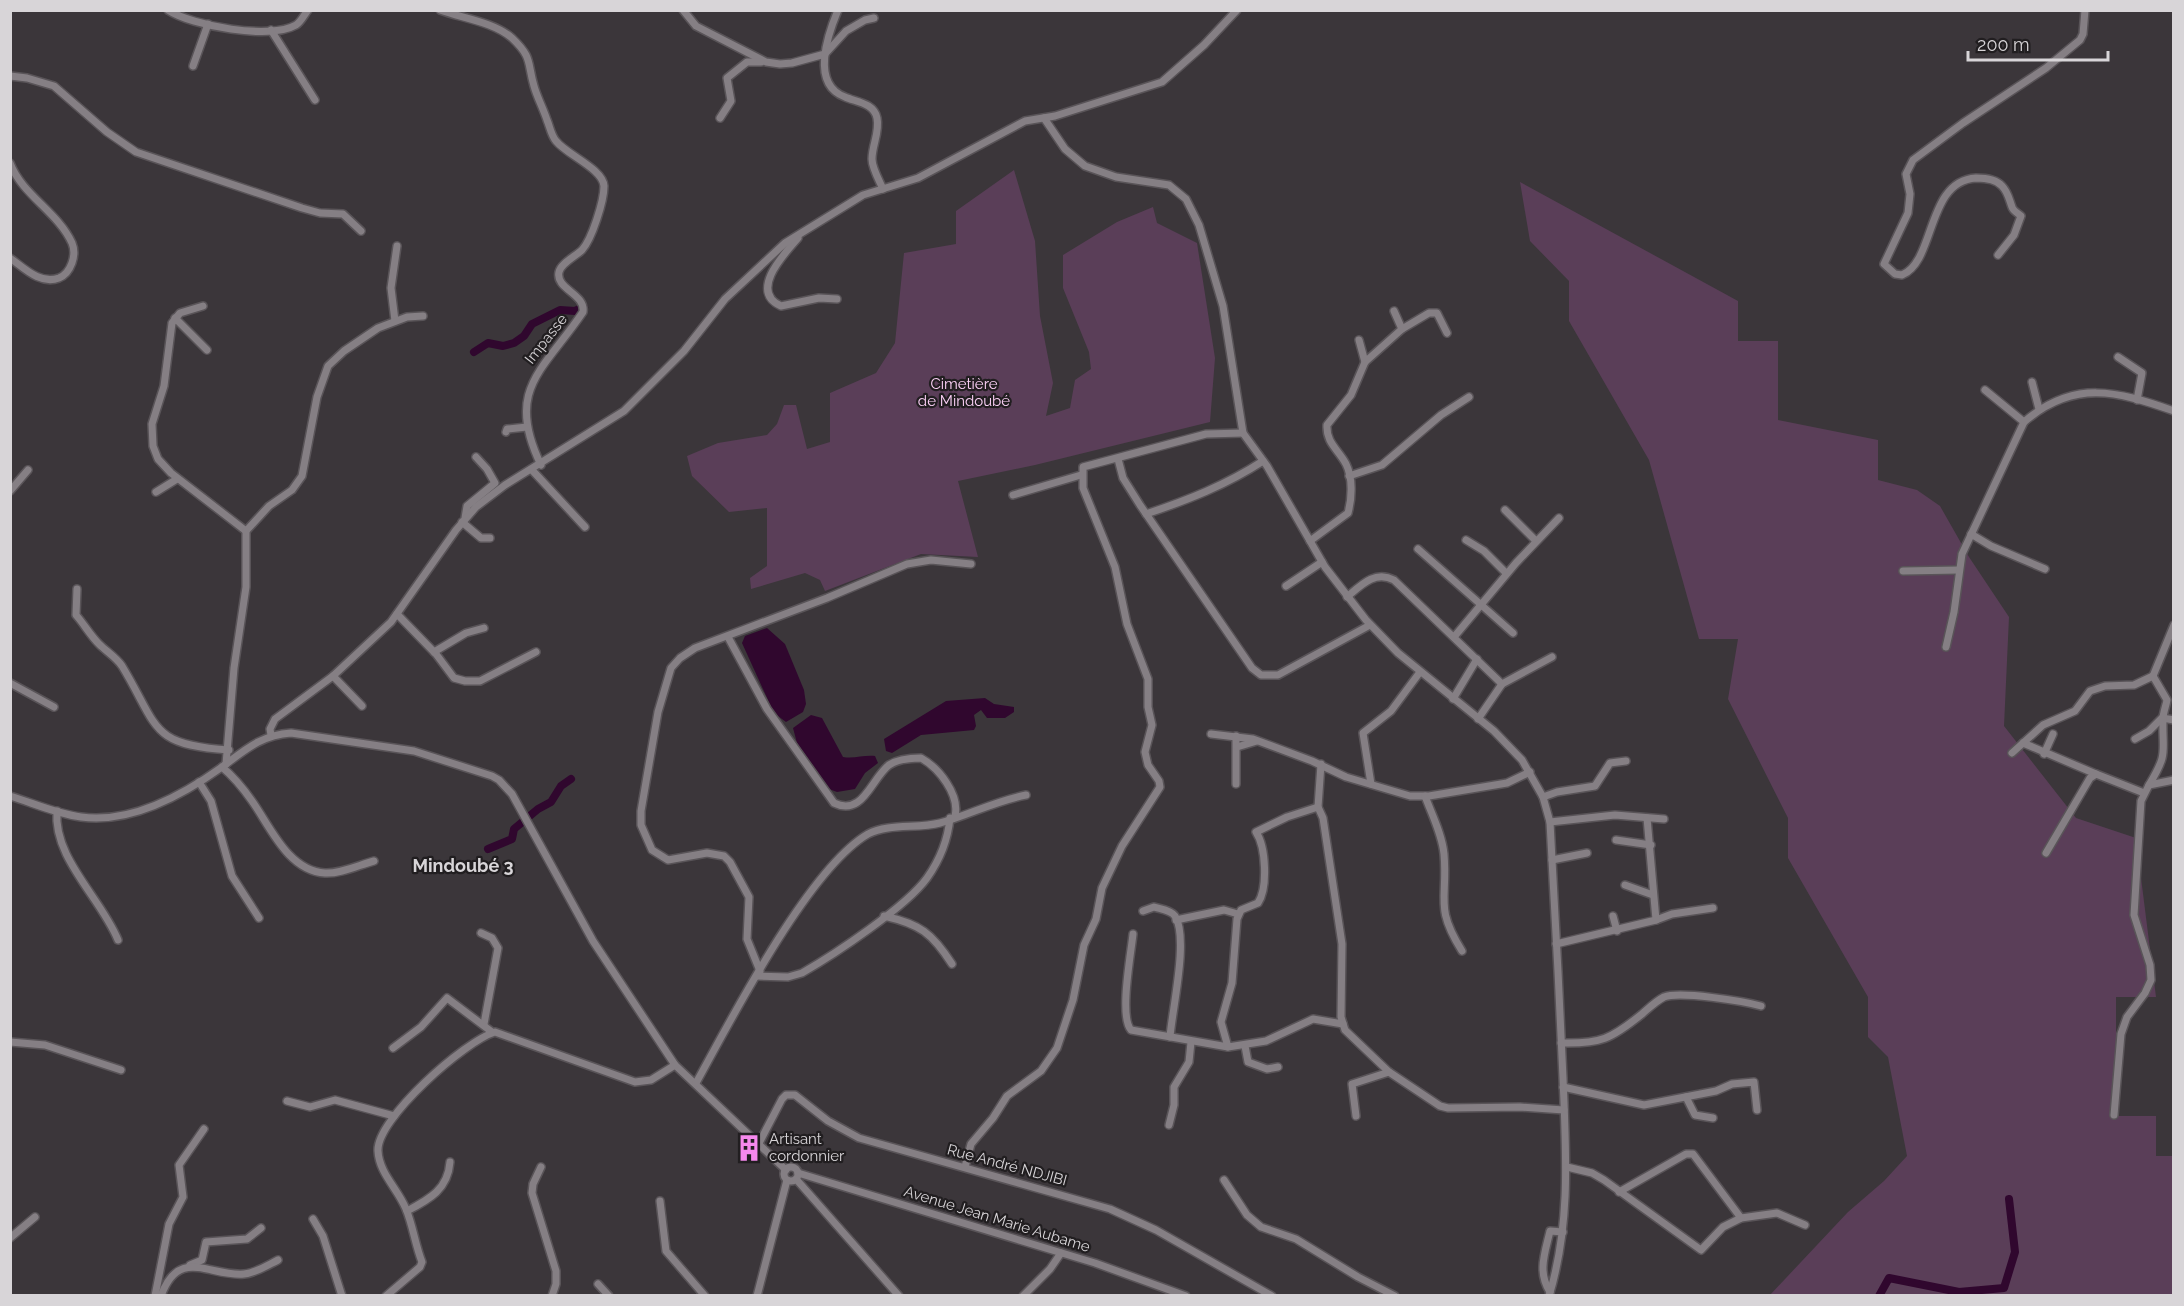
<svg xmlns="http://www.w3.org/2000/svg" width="2184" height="1306" font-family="Raleway,sans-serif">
<rect width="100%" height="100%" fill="#3b363a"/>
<g fill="#5a3e58">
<path d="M1014 170 1035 241 1040 316 1053 383 1046 416 1070 408 1075 380 1091 369 1089 352 1063 288V255L1117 222 1153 207 1157 223 1197 243 1215 358 1210 422 1035 465 958 481 978 557 921 554 825 591 820 580 805 573 751 589 750 578 767 566V508L729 512 692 476 687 456 718 443 767 435 777 424 784 405H796L807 449 830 442V393L876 373 895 343 904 253 956 244V211Z"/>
<path d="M1520 182 1738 301V341H1778V420L1878 440V480L1917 490 1940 506 1969 557 2009 617 2004 726 2076 818 2136 838 2156 997H2116V1116H2156V1156H2173V1295H1770L1848 1212 1884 1181 1907 1156 1888 1057 1868 1037V997L1788 858V818L1728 699 1738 639H1699L1649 460 1569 321V281L1530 241Z"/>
</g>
<g fill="#30072e">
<path d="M767 628 785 644 804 690 806 704 803 712 786 722 774 713 742 643 745 636Z"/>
<path d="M985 698 994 704 1014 707V712L1005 718H987L981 710 974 715 976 726 974 730 921 735 892 753 886 751 884 739 946 701Z"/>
<path d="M811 715 822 718 843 757C854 759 863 755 875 756L878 763 865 773 855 789 837 792 829 789 797 743 793 728Z"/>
</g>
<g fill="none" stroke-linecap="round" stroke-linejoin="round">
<g stroke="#30072e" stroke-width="8">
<path d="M474 352 488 343 503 346 514 343 524 336 532 324 560 310 575 311 584 307"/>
<path d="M488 849 512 839 514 829 538 809 551 802 561 786 571 779"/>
<path d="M1879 1296 1889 1278 1959 1292 2004 1288 2015 1252 2009 1199"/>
</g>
<defs>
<g id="minor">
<path d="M168 10C192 26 270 40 296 25 301 22 304 15 308 10"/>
<path d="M440 10C462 18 494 22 512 38 533 58 527 62 534 86 537 97 543 108 547 120 550 127 551 135 556 141 567 155 603 169 604 186 604 201 592 239 582 250 576 256 561 263 559 272 555 289 586 294 583 312 544 370 504 389 541 465"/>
<path d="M683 10 696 26 766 62 780 64 792 63 825 54 846 31 865 20 874 18"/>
<path d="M838 10C828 34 810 84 845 97 856 102 874 103 877 118 880 132 872 145 872 159 872 168 879 180 883 189"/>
<path d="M271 30 315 100"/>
<path d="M193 66 208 24"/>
<path d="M10 76 27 78 54 86 107 132 136 152 302 208 320 213 343 214 361 231"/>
<path d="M720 118 731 101 727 78 747 62H761"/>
<path d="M1044 118 1065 149 1085 166 1116 177 1169 185 1186 199 1199 225 1223 306 1243 433 1267 466 1325 567 1366 620 1398 653 1494 731 1522 760 1543 797 1550 822 1552 860C1556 933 1560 1005 1563 1078 1566 1153 1571 1224 1549 1296"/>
<path d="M10 163C22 195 58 212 72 243 77 255 71 273 59 278 40 285 24 268 10 258"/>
<path d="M798 238C785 253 748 291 781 306L819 298 837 299"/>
<path d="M1998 255 2014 235 2021 216C2018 213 2013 211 2012 207 2009 199 2008 192 2002 186 1996 179 1985 178 1976 178 1926 181 1936 261 1902 275L1895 274 1884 264 1908 213 1910 194 1906 174 1913 160 1963 123 2046 68 2080 40 2083 34 2085 10"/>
<path d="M203 306 180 313 172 323 164 386 152 424 153 446 158 459 171 473 246 531"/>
<path d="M1394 311 1402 329"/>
<path d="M175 318 207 350"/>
<path d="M395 321 391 288 397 246"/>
<path d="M1359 340 1365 362"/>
<path d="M2118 357 2142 373 2137 400"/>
<path d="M2032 382 2039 409"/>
<path d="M1985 390 2024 422"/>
<path d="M506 432 507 429 527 427"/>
<path d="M1118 459 1123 478 1140 505 1252 668 1261 675H1278L1370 625"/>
<path d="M532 470 585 527"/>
<path d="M1349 476 1382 465 1441 415 1469 397"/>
<path d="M10 491 28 470"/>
<path d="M156 492 177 479"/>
<path d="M1013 495 1081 475"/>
<path d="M1505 510 1535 540"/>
<path d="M1146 514C1188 500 1226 485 1263 461"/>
<path d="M465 518 467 506 495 483 487 469 476 457"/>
<path d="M462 522 481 538H490"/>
<path d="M1971 534 1991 546 2045 569"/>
<path d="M1466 540 1484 551 1506 573"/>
<path d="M1310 541 1348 513C1352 498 1353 478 1346 464 1338 449 1326 443 1327 425L1351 395 1365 362 1402 329 1429 313H1437L1447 333"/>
<path d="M1418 549 1513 633"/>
<path d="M1903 571 1959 570"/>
<path d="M1286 586 1322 562"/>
<path d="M77 589 76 615C84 624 90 635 99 644 107 652 116 657 122 666 159 727 149 745 229 750"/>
<path d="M1347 597C1361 585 1375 570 1394 580L1502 684"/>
<path d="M397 614 436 654 454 678 465 681H480L536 652"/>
<path d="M728 637 767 709 834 803C863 817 871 779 889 765 898 759 911 758 921 758 939 768 960 795 955 816"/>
<path d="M1454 637 1516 563 1559 518"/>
<path d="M1946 647 1954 612 1962 554 2024 422C2074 379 2117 391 2174 411"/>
<path d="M434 652 466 633 484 628"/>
<path d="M333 676 362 706"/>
<path d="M10 683 54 707"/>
<path d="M1453 699 1477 659"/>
<path d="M1478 719 1502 684 1552 657"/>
<path d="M1211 734 1253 739 1312 761 1346 777 1410 796H1429L1507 783 1530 772"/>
<path d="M271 735 270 729 275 719 333 676 391 622 456 530 476 507 505 485 624 411 684 351 725 299 785 243 863 195 918 178 1025 121 1055 116 1162 82 1204 45 1237 10"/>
<path d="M1236 736V784"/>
<path d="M2135 739 2149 731 2162 718 2174 720"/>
<path d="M2023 743 2096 774"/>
<path d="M1237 747 1257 741"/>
<path d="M2012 753 2043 725 2075 711 2090 691 2105 686 2134 685 2153 676"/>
<path d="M2044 754 2053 734"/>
<path d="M226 764 234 668 246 587V531L269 506 292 490 302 476 317 397 328 366 344 351 378 328 407 317 423 316"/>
<path d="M1321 764 1318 807 1323 818 1342 944 1341 1017 1345 1030 1389 1072 1440 1106 1448 1108 1520 1107 1564 1110"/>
<path d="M222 767C234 777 243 788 252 801 270 826 288 871 325 873 340 874 359 865 374 861"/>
<path d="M199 782 211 801 232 876 259 918"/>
<path d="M1371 784 1363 733 1391 711 1420 672"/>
<path d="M2149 785C2169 752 2162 753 2163 719 2163 713 2166 706 2167 700L2153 676 2174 625"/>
<path d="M10 796C33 803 57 814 81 817 131 824 183 795 222 767 245 750 261 735 291 733L414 751 492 776 499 780 512 794 593 941 675 1065 786 1170"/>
<path d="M1425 796C1432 815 1442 834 1444 854 1448 900 1434 906 1462 951"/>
<path d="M1543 797 1557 792 1595 786 1610 763 1626 761"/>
<path d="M57 811C53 858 101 898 118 940"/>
<path d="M1550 822 1615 815 1664 819"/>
<path d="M1616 840 1651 845"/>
<path d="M2046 853 2090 778 2096 774 2144 793"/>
<path d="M1552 860 1587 853"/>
<path d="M1625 885 1653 895"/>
<path d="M1143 911 1154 907C1160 909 1171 910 1175 916 1189 938 1172 1010 1170 1037"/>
<path d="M884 916C920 924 932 933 952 964"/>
<path d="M1613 916 1617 931"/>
<path d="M1176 920 1224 910 1238 914"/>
<path d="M1656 920 1672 914 1713 908"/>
<path d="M481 933 492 938 498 948 484 1024"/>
<path d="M1133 934C1131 954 1119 1016 1131 1030L1228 1047 1266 1041 1313 1019 1343 1024"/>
<path d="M1556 944 1656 920 1647 818"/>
<path d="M760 971 747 939 749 897 730 862 724 856 707 853 668 860 652 850 641 825V811L658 712 671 668 680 658 695 648 827 598 907 564 931 560 971 564"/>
<path d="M757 976 788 977 802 973C835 954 906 907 927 878 939 861 948 839 950 818"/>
<path d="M10 1042 45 1045 121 1070"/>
<path d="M1561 1043C1601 1044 1611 1039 1642 1014 1649 1008 1656 1001 1664 997 1680 991 1743 1001 1761 1006"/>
<path d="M1245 1046 1248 1062 1267 1069 1278 1067"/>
<path d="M1228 1047 1221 1022 1232 983 1237 919 1241 910 1258 903C1268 888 1266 847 1256 832L1287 817 1318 807"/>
<path d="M393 1048 421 1027 447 998 492 1032"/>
<path d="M696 1083C731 1020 808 869 868 834 889 823 917 829 940 823 969 815 995 801 1026 795"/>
<path d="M1563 1087 1644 1105 1716 1091 1732 1084 1754 1082 1757 1110"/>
<path d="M1686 1097 1695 1115 1713 1118"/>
<path d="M287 1101 310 1107 335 1100 394 1116"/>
<path d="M2114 1115 2121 1034 2127 1017 2145 993 2151 980 2150 965 2134 915 2141 801 2149 785 2174 780"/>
<path d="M1356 1116 1352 1084 1389 1072"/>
<path d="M1169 1125 1174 1105V1087L1189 1062 1191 1042"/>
<path d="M758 1145 782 1099 786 1095H795L828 1121 859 1138 1110 1209 1156 1230 1272 1296"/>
<circle cx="791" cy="1174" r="7"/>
<path d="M541 1167 533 1184 532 1193 556 1271V1284L552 1296"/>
<path d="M965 1167 971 1144 993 1118 1007 1096 1041 1071 1057 1048 1073 1000 1084 945 1096 919 1102 888 1122 846 1160 787 1159 781 1148 765 1145 752 1152 725 1148 707V679L1127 624 1115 567 1083 488V467L1206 434 1243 433"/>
<path d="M1567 1167 1592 1173 1604 1180 1701 1250 1723 1227 1741 1218 1777 1213 1805 1225"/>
<path d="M798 1173 1095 1263 1186 1296"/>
<path d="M796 1179 899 1296"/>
<path d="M1224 1180 1247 1215 1261 1227 1296 1239 1358 1277 1395 1296"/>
<path d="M1619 1192 1686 1154H1693L1741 1218"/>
<path d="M660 1201 666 1251 705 1296"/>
<path d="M407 1211C430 1199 448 1189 450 1162"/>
<path d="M313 1219 323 1236 342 1296"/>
<path d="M10 1238 35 1217"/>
<path d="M190 1265 202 1260 206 1242 247 1239 261 1228"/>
<path d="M598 1284 609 1296"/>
<path d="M1550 1292C1537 1272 1545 1253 1550 1231L1563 1232"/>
<path d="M155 1296 169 1224 183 1197 179 1165 204 1129"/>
<path d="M161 1296C179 1246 210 1277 244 1274 256 1273 268 1265 278 1260"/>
<path d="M386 1296 420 1267 422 1262C415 1244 413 1226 406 1209 398 1189 379 1173 378 1151 376 1119 465 1041 495 1032L635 1082 651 1080 675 1065"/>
<path d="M757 1296 787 1180"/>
<path d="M1023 1296 1050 1269 1061 1253"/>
</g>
</defs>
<use href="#minor" stroke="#595458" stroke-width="10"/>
<use href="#minor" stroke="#857f84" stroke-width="7"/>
</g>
<defs>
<symbol id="building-bare" viewBox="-9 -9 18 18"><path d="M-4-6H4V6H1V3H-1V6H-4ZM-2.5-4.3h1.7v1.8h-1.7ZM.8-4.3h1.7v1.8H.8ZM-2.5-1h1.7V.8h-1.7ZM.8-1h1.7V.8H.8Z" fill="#f689ed" stroke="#211e20" stroke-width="2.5" paint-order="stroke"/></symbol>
</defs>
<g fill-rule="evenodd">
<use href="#building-bare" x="730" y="1129" width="38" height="38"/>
</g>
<g text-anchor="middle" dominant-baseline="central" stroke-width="4.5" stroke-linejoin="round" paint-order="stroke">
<g font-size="15" fill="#d8d5d8" stroke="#211e20">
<text transform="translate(546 339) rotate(-52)">Impasse</text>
<text transform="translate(1007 1165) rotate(15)">Rue André NDJIBI</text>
<text transform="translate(997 1219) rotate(17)">Avenue Jean Marie Aubame</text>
</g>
<g font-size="15" fill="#fcd1f7" stroke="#211e20">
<text x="964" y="384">Cimetière<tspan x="964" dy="17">de Mindoubé</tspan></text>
</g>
<g font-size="15" fill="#d8d5d8" stroke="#211e20" text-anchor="start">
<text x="769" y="1139">Artisant<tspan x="769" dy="17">cordonnier</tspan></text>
</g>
<g font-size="18" font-weight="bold" fill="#d8d5d8" stroke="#211e20">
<text x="463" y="865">Mindoubé 3</text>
</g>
</g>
<rect width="2184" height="1306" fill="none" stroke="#d8d5d8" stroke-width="24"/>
<path d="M1968 51v9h140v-9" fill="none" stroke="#d8d5d8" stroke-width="3"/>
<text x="1977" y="51" font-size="18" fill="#d8d5d8" stroke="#211e20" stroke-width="4.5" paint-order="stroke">200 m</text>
</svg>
